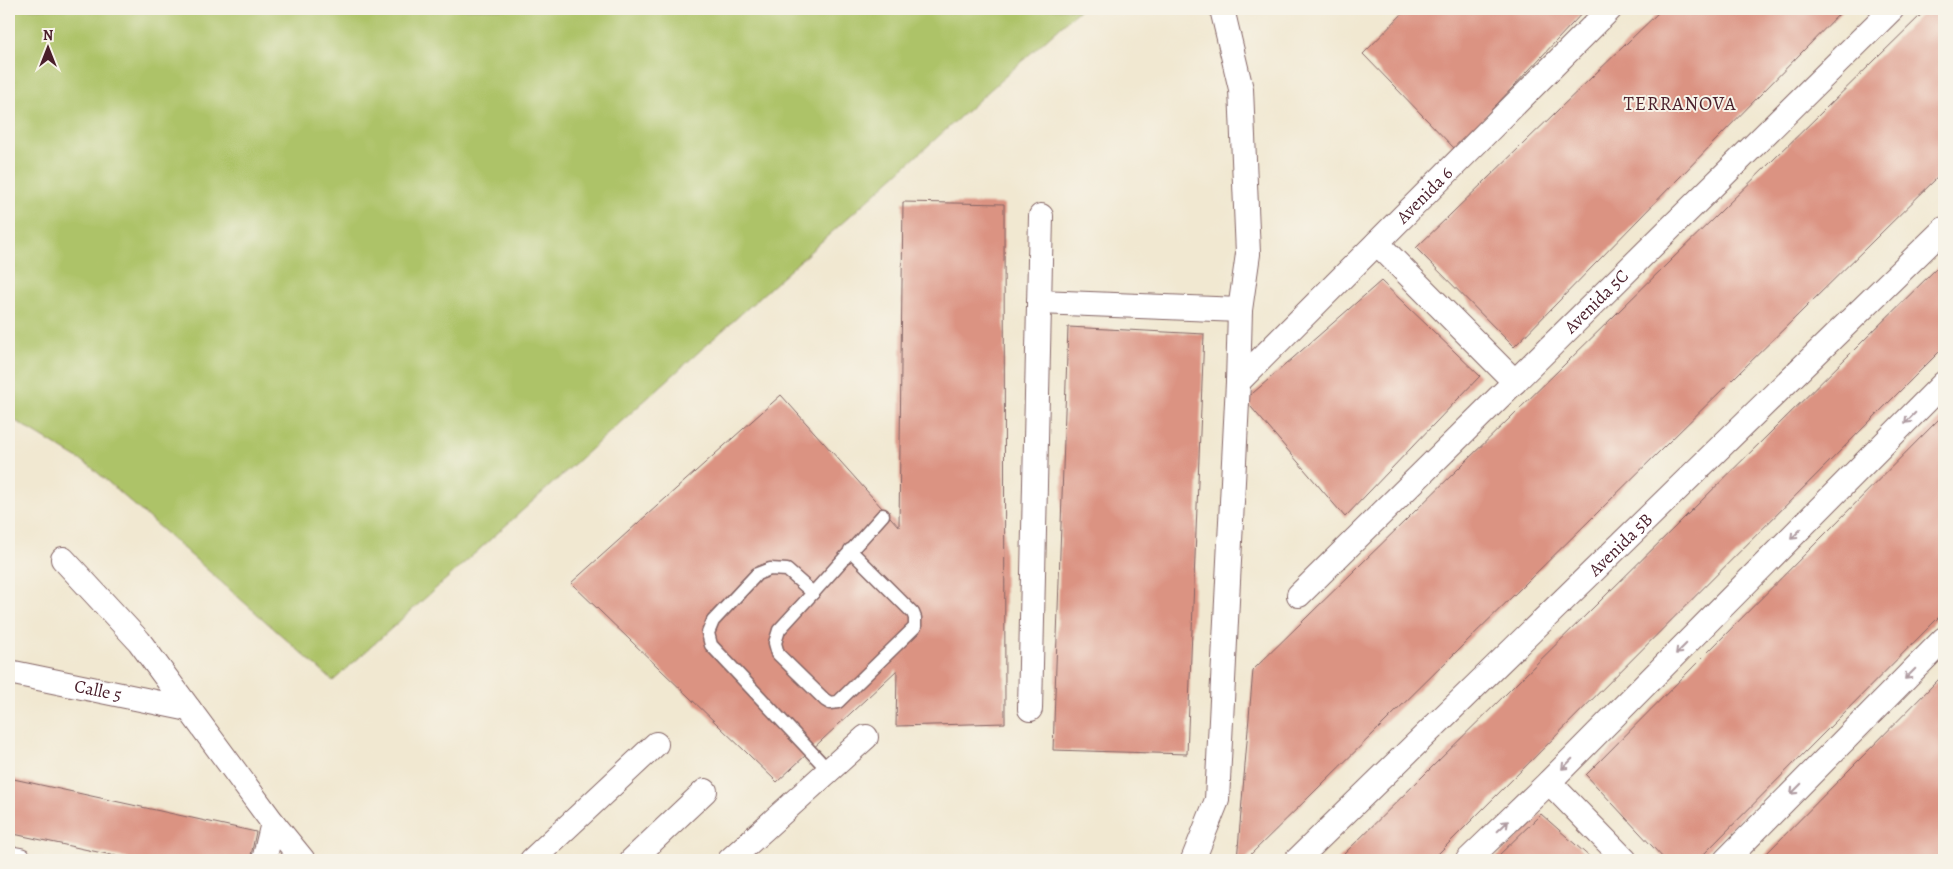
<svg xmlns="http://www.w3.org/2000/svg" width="1953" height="869" font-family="Alegreya,serif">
<rect width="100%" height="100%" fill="#f7f3e8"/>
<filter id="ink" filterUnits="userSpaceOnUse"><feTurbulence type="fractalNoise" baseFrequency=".02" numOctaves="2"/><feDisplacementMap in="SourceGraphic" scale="10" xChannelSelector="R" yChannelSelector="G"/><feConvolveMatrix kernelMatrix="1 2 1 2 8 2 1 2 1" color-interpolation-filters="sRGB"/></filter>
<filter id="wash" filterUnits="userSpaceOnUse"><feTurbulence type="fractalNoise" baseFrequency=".0096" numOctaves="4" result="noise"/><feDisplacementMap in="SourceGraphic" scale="20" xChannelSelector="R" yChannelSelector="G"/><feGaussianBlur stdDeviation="1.12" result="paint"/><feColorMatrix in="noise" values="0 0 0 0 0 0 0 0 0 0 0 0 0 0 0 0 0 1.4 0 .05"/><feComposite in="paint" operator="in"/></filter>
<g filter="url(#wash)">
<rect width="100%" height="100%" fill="#f1e8d1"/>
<path fill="#adc368" stroke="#7c714a" d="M9 9H1080L333 681 90 466 9 417Z"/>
<g id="blocks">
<g fill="#db9382">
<path d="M1407 9H1586L1455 149 1363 54Z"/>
<path d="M1662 9H1844L1514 347 1416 248Z"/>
<path d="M1927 9H1944V171L1245 860H1237L1253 670Z"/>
<path d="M903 202 1004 204 1005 723 896 726 897 670 777 782 571 583 781 395 899 527Z"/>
<path d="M1944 261V347L1432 860H1338Z"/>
<path d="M1381 281 1480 376 1345 517 1245 400Z"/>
<path d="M1068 327 1204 334 1187 754 1053 750Z"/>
<path d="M1944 414V612L1698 860H1665L1586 775Z"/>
<path d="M1944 674V860H1760Z"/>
<path d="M9 778 256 832 250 860H135L9 833Z"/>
<path d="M1541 814 1593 860H1494Z"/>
</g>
</g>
</g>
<g filter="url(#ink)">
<use href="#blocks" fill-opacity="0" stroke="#846565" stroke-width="1"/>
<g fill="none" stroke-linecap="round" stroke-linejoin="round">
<defs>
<g id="lane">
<path d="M813 593 779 630 775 643 778 654 825 700 830 703 838 702 915 627V618L913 613 850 550"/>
<path d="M828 770 711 645 708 633 713 621 757 574 770 569 787 570 813 593 883 515"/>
</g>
<g id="street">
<path d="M1377 243 1515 382"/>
<path d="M1039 302 1240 310"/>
<path id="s1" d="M1238 382 1610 9"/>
<path d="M63 559 139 641 273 823 303 860"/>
<path id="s2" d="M1299 595 1892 9"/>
<path id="s3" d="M9 672 189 709"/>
<path d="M1030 709 1041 216"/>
<path d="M1549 782 1625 860"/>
<path d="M9 858 20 860"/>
<path d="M264 860 273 823"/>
<path d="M532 860 656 744"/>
<path d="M632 860 705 791"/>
<path d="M730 860 866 737"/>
<path d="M1193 860 1217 800 1238 382 1240 310 1248 254 1241 89 1222 9"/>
<path id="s4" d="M1297 860 1944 229"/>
<path d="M1468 860 1549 782 1944 383"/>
<path d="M1726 860 1944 639"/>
</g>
</defs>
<use href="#lane" stroke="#846565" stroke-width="15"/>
<use href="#street" stroke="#846565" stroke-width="26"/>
<use href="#lane" stroke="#fff" stroke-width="12"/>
<use href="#street" stroke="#fff" stroke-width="24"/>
</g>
<defs><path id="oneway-shaft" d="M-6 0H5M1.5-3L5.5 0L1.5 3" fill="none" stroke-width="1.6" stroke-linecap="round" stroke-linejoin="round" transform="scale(1.25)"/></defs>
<g stroke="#ae9aa0">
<use href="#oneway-shaft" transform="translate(1910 418) rotate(135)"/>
<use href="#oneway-shaft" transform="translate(1796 534) rotate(135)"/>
<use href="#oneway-shaft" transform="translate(1681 649) rotate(135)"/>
<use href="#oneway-shaft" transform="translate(1910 674) rotate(135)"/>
<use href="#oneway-shaft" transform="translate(1567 764) rotate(135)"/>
<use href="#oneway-shaft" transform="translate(1796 789) rotate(135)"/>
<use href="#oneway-shaft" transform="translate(1503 826) rotate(-44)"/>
</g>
</g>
<g text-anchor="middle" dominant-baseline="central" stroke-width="4" stroke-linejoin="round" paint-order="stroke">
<g font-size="18" fill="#4a1f2b" stroke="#f7f3e8">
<text stroke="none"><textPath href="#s1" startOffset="264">Avenida 6</textPath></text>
<text stroke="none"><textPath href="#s2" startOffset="418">Avenida 5C</textPath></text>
<text stroke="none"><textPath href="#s4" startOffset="452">Avenida 5B</textPath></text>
<text stroke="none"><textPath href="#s3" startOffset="91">Calle 5</textPath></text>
</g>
<g font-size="19" letter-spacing="1" fill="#4a1f2b" stroke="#f7f3e8">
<text x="1680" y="104">TERRANOVA</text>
</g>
</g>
<rect width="1953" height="869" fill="none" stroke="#f7f3e8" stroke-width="30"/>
<g transform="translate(48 48)" stroke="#f7f3e8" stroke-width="4" paint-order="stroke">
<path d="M0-4L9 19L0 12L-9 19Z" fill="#4a1f2b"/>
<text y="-8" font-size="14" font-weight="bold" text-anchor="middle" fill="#4a1f2b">N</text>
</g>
</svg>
